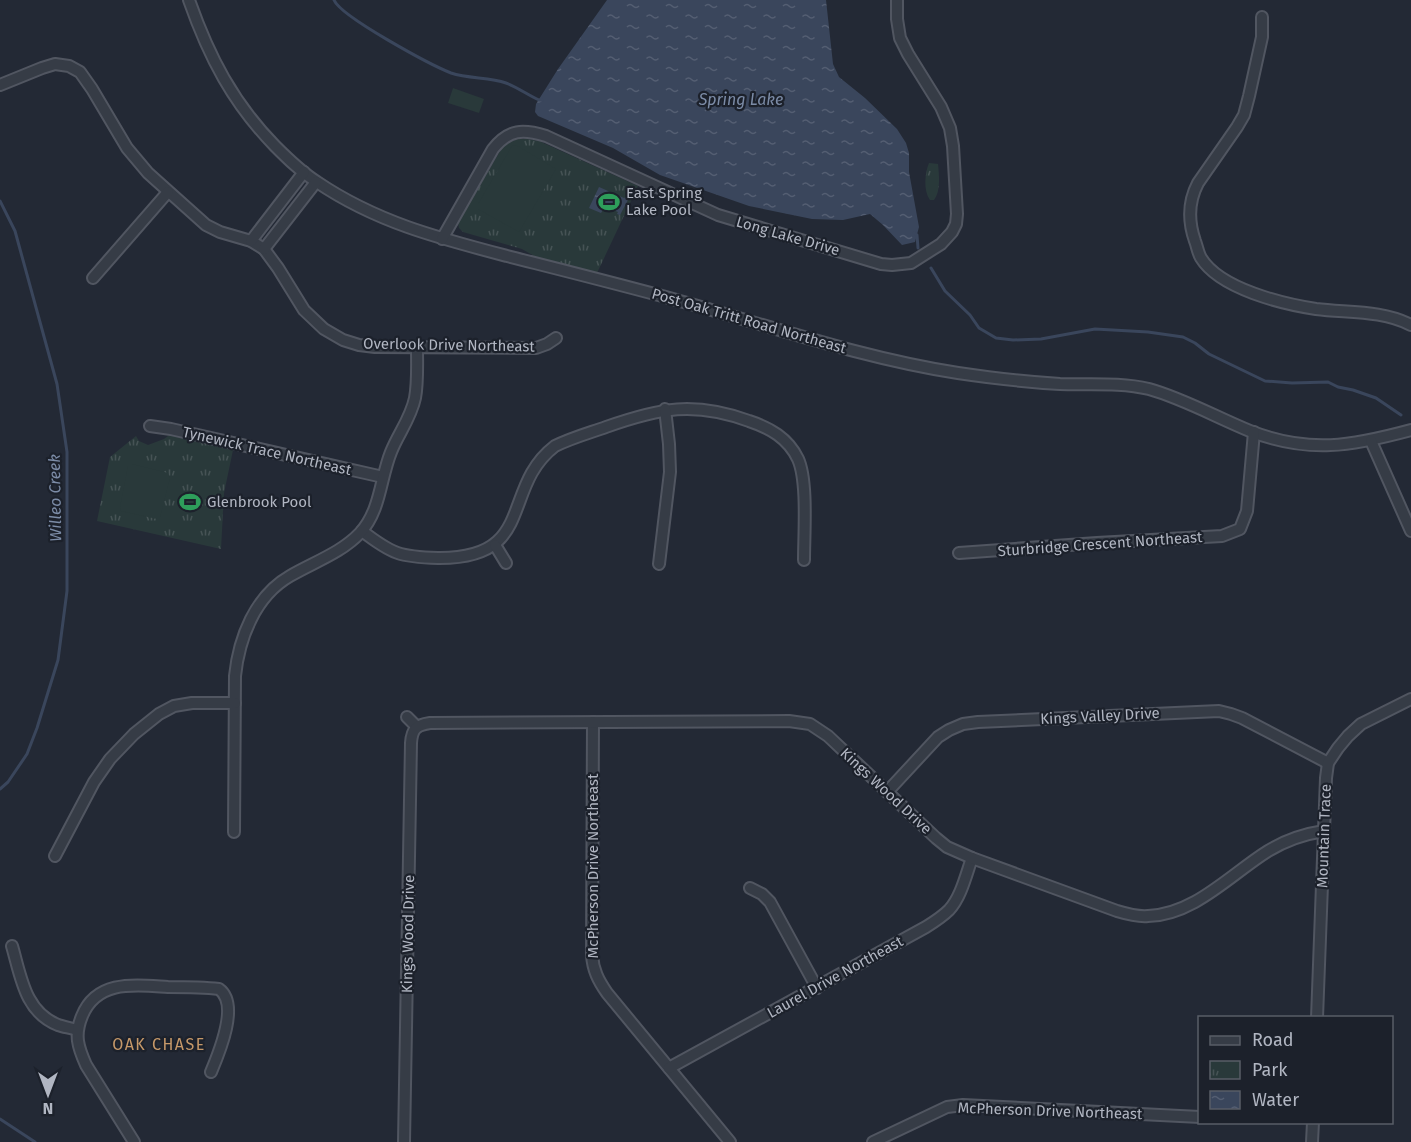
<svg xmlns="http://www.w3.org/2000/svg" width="1411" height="1142" font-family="'Fira Sans',sans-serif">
<defs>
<pattern id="park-tufts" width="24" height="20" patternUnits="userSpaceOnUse" patternTransform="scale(1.5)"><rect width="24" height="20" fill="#29393a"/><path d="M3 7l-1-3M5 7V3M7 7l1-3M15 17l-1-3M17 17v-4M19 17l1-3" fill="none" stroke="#465355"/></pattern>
<pattern id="water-ripples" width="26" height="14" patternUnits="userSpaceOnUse" patternTransform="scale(1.5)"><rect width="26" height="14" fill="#3a465c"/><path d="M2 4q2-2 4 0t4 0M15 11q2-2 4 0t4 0" fill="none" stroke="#545e72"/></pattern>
</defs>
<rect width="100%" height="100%" fill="#232935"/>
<g fill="url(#park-tufts)">
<path d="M519 139H527L539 141 638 186 597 273 536 257 522 249 463 232 459 228 458 223 503 146 509 142Z"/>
<path d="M929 163 938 164C939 175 941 191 934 200H930C923 190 925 173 929 163Z"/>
<path d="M136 436 139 441 148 445 164 439 168 436H173L233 450 224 493 221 549 97 521 110 457Z"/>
</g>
<g fill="#29393a">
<path d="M453 88 484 99 479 113 448 103Z"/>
<path d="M516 145 556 169 519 232 478 209V204L512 146Z"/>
<path d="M132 464 168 473 170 478 160 517 157 519 121 511 120 507 128 466Z"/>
</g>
<g fill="url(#water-ripples)">
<path d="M607 0H826L833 64 839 77 865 98 897 129 906 143 909 153V172L919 227 915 242 902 245 883 225 870 214 843 220 812 219 749 206 660 175 613 148 538 116 535 112 536 104 558 69Z"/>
<path d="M599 187 624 198 626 197 629 198 620 215 617 214 618 212 606 207 604 208 601 213 589 208Z"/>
</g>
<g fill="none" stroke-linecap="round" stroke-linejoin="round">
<g stroke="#3a465c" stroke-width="3">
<path d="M334 0C341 17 431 65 451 73 469 79 489 77 506 83 517 87 528 95 539 100H542"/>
<path d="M0 201 15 231 57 384 67 452V591L58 660 37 728 27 754 8 782 0 789"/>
<path d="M914 233 917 235 918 248"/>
<path d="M931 268 945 291 970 315 979 328 996 338 1013 340 1041 339 1095 329 1148 332 1183 337 1195 343 1209 354 1265 381 1292 383 1328 382 1338 387 1353 390 1376 398 1401 415"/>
<path d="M0 1119 35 1142"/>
</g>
<defs>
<g id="minor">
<path d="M189 0C209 57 233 103 275 146 288 159 301 172 317 182 376 222 438 238 507 256 562 270 618 284 673 299 767 325 861 358 958 373 992 378 1026 382 1060 384 1089 385 1120 382 1149 389 1182 398 1218 418 1250 431 1309 454 1352 446 1411 430"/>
<path d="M1262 17V37L1249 96 1244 115 1237 127 1198 183C1188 202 1188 221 1195 241 1197 246 1198 253 1201 258 1220 289 1283 304 1316 309 1348 313 1382 310 1411 325"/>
<path d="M0 85 42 68 55 64 69 66 80 72 92 89 127 148 148 173 206 225 220 232 251 241 264 249 278 268 304 310 324 329 343 340 359 345 375 347 536 348 547 344 556 338"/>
<path d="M442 239 493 149C509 129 523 129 546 136L718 215 881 264 892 265 911 263 941 244 952 232 956 224 957 214 953 146 950 128 941 107 908 54 900 38 897 19V0"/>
<path d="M251 241 304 172"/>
<path d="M264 249 316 182"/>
<path d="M93 278 168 192"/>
<path d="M150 426 171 429 383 477"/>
<path d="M1371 441 1411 531"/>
<path d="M362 531C392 554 400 557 438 558 537 559 500 488 555 446 571 438 589 433 606 427 660 408 694 401 749 421 770 428 788 438 798 459 808 481 804 534 804 560"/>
<path d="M495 545 506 563"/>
<path d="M959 553 1097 543 1222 536 1240 529 1247 511 1254 432"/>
<path d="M659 564 670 472 669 444 665 409"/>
<path d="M407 717 417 727"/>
<path d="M593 722 592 955C593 970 598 980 607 993L730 1142"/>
<path d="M887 792 938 737 949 730 963 724 978 722 1219 711 1231 714 1242 718 1328 763"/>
<path d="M234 832 235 676C239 638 255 596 290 576 314 562 341 553 360 533 381 510 380 479 391 452 398 434 411 418 415 398 418 382 417 364 417 348"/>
<path d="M55 856 94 782 110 759 134 734 159 714 174 706 192 703H235"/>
<path d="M750 888 762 894 770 902 817 988"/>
<path d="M12 946C21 977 25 1012 58 1025 64 1027 71 1028 77 1030"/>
<path d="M1317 1018 1326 778 1328 763 1338 748 1348 736 1361 724 1411 699"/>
<path d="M669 1068 926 927C934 922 942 917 949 910 961 897 966 875 972 858"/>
<path d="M134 1142 86 1065C78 1047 74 1035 82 1016 97 979 136 985 168 987 185 987 202 987 219 989 240 1004 219 1053 211 1072"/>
<path d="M404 1142 411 743C412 729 416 725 430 723L789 721 810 724 828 736 936 838 947 847 972 858 1117 911C1127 914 1138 917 1148 916 1194 915 1231 874 1268 851 1286 840 1304 834 1324 831"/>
<path d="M873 1142 947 1107 963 1105 1200 1117"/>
<path d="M1312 1142 1313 1122"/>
</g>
</defs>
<use href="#minor" stroke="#515661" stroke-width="14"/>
<use href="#minor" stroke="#363c46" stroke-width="10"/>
</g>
<defs>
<symbol id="stadium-bare" viewBox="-9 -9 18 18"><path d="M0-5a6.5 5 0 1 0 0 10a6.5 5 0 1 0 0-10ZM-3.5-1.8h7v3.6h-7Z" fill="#2e9e5b" stroke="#1c212b" stroke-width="2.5" paint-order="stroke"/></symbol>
</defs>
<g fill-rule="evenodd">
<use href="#stadium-bare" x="594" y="187" width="30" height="30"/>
<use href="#stadium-bare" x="175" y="487" width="30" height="30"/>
</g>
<g text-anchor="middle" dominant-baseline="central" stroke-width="4.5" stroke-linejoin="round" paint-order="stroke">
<g font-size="15" fill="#b1b6c2" stroke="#1c212b" text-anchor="start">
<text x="626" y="193">East Spring<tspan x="626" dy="17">Lake Pool</tspan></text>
<text x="207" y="502">Glenbrook Pool</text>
</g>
<g font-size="15" fill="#b1b6c2" stroke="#1c212b">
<text transform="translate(788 236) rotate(16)">Long Lake Drive</text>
<text transform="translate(749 321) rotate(16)">Post Oak Tritt Road Northeast</text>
<text transform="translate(449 345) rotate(1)">Overlook Drive Northeast</text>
<text transform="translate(267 451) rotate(13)">Tynewick Trace Northeast</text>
<text transform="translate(1100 544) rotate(-4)">Sturbridge Crescent Northeast</text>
<text transform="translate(1100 716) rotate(-3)">Kings Valley Drive</text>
<text transform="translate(886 791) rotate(43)">Kings Wood Drive</text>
<text transform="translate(1324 836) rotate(-88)">Mountain Trace</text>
<text transform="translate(593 866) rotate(-90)">McPherson Drive Northeast</text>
<text transform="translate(408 934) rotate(-89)">Kings Wood Drive</text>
<text transform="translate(835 977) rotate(-29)">Laurel Drive Northeast</text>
<text transform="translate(1050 1111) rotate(2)">McPherson Drive Northeast</text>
</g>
<g font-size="16" font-style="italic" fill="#7c8ca7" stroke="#1c212b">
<text x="741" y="99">Spring Lake</text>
<text transform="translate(55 498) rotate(-91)">Willeo Creek</text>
</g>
<g font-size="16" letter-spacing="1.5" fill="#c59869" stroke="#1c212b">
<text x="159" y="1044">OAK CHASE</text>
</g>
</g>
<rect x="1198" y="1016" width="195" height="108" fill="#1c212b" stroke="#585d67" stroke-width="1.5"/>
<rect x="1210" y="1036" width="30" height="9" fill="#363c46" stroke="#585d67" stroke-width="1.5"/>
<text x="1252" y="1046" font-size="18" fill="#b1b6c2">Road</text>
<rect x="1210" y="1061" width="30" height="18" fill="url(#park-tufts)" stroke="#585d67" stroke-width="1.5"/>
<text x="1252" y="1076" font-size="18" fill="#b1b6c2">Park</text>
<rect x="1210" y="1091" width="30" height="18" fill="url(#water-ripples)" stroke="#585d67" stroke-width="1.5"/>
<text x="1252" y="1106" font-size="18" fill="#b1b6c2">Water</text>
<g transform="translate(48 1094) rotate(180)" stroke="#1c212b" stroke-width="4.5" paint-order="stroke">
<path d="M0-4.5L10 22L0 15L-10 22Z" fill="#b1b6c2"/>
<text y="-9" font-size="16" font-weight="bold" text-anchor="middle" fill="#b1b6c2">N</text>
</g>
</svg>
